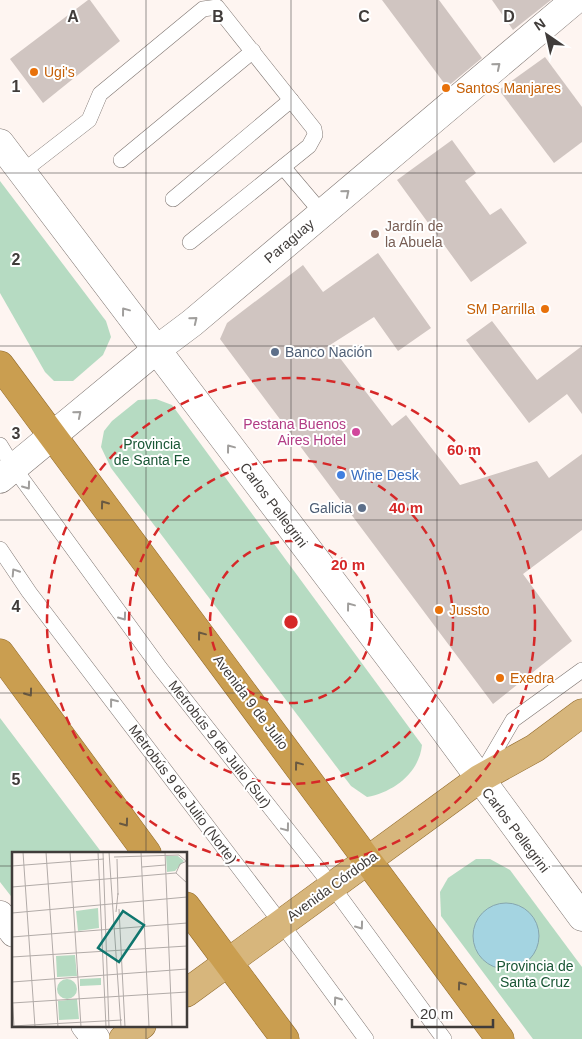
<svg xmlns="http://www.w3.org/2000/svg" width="582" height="1039" font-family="Arial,sans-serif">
<rect width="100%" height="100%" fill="#fef5f1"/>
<g fill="#b6dbc2">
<path d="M0 181 106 321 111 337 103 355 73 381H54L45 372 0 293Z"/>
<path d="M156 399 172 405 422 745C419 773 394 792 367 797L351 786 111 468 101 447 104 431 112 421 138 400Z"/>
<path d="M0 718 102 853H14V900L0 882Z"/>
<path d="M476 859H490L510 870 582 967V1039H533L441 916 440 892 448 878Z"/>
</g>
<circle fill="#a4d4e1" stroke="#86a6af" cx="506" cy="936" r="33"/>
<g fill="#d0c5c1">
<path d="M88 0H90L120 41 43 103 10 59Z"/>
<path d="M382 0H439L482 58 447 87Z"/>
<path d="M492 0H551L513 30Z"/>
<path d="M545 57 582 107V142L554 163 499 90Z"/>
<path d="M452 140 476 173 465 181 490 215 501 208 527 243 471 282 397 180Z"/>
<path d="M378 253 431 328 398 351 374 317 330 345 392 426 406 415 460 485 537 461 549 478 582 454V530L523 574 572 641 493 704 220 339 227 323 303 265 323 292Z"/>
<path d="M492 321 537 380 582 346V414L567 394 529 423 466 340Z"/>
</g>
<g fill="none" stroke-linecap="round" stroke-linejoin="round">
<defs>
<g id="service">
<path d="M121 160 253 51"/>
<path d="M283 167 322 213"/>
<path d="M22 172 89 120 100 94 203 9 217 7 314 129 315 135 309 146 190 242"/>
<path d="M173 199 291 100"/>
<path d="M0 445 14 468 160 668 332 886 444 1039"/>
<path d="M0 549 29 592 281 923 366 1039"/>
<path d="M482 773 513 720 582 670"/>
</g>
<path id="minor" d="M0 479 156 350 192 323 575 0"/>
<g id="tertiary">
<path d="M0 143 440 724 582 917"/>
<path d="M0 915 14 933"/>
<path d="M85 1025 96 1039"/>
</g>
<g id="primary">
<path d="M186 993 479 779 535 748 582 713"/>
<path d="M123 1039 142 1025"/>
</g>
<g id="trunk">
<path d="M0 365 500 1039"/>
<path d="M0 653 147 853"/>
<path d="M186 906 285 1039"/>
</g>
</defs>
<use href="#service" stroke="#7e7571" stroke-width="16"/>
<use href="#minor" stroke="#7e7571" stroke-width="29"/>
<use href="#tertiary" stroke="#7e7571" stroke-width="29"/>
<use href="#primary" stroke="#916b2c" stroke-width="29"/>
<use href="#trunk" stroke="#916b2c" stroke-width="29"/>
<use href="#service" stroke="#fff" stroke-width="15"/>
<use href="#minor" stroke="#fff" stroke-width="28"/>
<use href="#tertiary" stroke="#fff" stroke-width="28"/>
<use href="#primary" stroke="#d7b67c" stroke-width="28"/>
<use href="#trunk" stroke="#ca9e50" stroke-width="28"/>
</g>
<defs><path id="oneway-chevron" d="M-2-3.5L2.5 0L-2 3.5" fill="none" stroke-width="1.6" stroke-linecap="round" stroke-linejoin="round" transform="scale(1.25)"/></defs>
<g stroke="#a09e9c">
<use href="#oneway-chevron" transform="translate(497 66) rotate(-40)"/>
<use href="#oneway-chevron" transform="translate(346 193) rotate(-40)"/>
<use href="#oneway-chevron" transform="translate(125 311) rotate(-127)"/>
<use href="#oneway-chevron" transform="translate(194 320) rotate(-39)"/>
<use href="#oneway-chevron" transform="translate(78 414) rotate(-40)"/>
<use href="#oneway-chevron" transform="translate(230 448) rotate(-127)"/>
<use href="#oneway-chevron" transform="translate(27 486) rotate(54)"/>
<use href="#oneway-chevron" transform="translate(15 572) rotate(-123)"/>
<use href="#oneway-chevron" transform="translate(350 606) rotate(-127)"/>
<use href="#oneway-chevron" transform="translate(123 617) rotate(54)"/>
<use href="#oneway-chevron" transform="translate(113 702) rotate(-128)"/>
<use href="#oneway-chevron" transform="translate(286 828) rotate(53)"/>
<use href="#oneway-chevron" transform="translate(360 926) rotate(54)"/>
<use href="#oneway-chevron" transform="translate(337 1000) rotate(-126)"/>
</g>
<g stroke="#695941">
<use href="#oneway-chevron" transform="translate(104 504) rotate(-126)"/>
<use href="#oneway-chevron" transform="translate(201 635) rotate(-127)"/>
<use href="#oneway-chevron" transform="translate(29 693) rotate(54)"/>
<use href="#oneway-chevron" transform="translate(298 765) rotate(-127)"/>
<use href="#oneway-chevron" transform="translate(125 823) rotate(54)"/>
<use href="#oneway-chevron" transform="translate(461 985) rotate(-126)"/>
</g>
<path fill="none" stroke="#403c3a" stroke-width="1" stroke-opacity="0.55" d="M146 0V853M291 0V1039M437 0V1039M0 173H582M0 346H582M0 520H582M0 693H582M0 866H14M186 866H582M146 1025V1039"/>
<g fill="none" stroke="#d62828" stroke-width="2.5" stroke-dasharray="9 6">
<circle cx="291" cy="622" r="81"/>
<circle cx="291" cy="622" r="162"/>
<circle cx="291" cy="622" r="244"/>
</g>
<g fill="#e8710a" stroke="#fff" stroke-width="2">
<circle cx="34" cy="72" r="5"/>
<circle cx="446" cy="88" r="5"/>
<circle cx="545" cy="309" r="5"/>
<circle cx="439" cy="610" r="5"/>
<circle cx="500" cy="678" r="5"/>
</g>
<circle fill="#8d6e63" stroke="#fff" stroke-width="2" cx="375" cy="234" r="5"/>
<g fill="#5c6f8a" stroke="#fff" stroke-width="2">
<circle cx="275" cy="352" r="5"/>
<circle cx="362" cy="508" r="5"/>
</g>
<circle fill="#d1479c" stroke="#fff" stroke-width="2" cx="356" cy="432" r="5"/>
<circle fill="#3f7fe0" stroke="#fff" stroke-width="2" cx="341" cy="475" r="5"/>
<g text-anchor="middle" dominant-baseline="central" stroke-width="4" stroke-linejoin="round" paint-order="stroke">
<g font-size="14" fill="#c56008" stroke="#fff" text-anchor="start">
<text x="44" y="72">Ugi's</text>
<text x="456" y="88">Santos Manjares</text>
<text x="535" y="309" text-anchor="end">SM Parrilla</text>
<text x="449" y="610">Jussto</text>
<text x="510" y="678">Exedra</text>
</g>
<g font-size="14" fill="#785e54" stroke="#fff" text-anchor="start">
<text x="385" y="226">Jardín de<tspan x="385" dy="16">la Abuela</tspan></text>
</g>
<g font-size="14" fill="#403c3a" stroke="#fff">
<text transform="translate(289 241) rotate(-40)">Paraguay</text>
<text transform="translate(274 505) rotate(53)">Carlos Pellegrini</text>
<text transform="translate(251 702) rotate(53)">Avenida 9 de Julio</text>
<text transform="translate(220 744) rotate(52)">Metrobús 9 de Julio (Sur)</text>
<text transform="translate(183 794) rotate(53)">Metrobús 9 de Julio (Norte)</text>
<text transform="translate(516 830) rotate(53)">Carlos Pellegrini</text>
<text transform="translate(332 886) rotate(-36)">Avenida Córdoba</text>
</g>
<g font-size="14" fill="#4e5e75" stroke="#fff" text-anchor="start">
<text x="285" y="352">Banco Nación</text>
<text x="352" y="508" text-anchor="end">Galicia</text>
</g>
<g font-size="14" fill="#b23c85" stroke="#fff" text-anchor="end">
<text x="346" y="424">Pestana Buenos<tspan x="346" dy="16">Aires Hotel</tspan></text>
</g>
<g font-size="14" fill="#195635" stroke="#fff">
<text x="152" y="444">Provincia<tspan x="152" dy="16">de Santa Fe</tspan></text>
<text x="535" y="966">Provincia de<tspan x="535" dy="16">Santa Cruz</tspan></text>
</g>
<g font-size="14" fill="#366cbe" stroke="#fff" text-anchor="start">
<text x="351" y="475">Wine Desk</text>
</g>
</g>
<g transform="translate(12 852)">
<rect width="175" height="175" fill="#fef5f1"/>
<path d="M154 4H166L172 9 163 19 155 20ZM86 56 87 76 66 79 64 59ZM63 103 65 124 45 125 44 104ZM89 126V133L68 134V127ZM45 137a10 10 0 1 1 20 0a10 10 0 1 1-20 0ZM65 147 67 167 47 168 46 149Z" fill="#b6dbc2"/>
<path fill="none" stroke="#b2aba8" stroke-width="1" d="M11 0 23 175M34 0 46 175M58 0 69 175M86 0 94 175M91 0 97 175M97 0 109 175M129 0 137 175M153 0 160 175M102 5 167 3 175 10M105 7 106 43M0 14 92 7M130 15 153 13M164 21 168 12 175 9M0 35 164 21 175 31M107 57 113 175M104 60 106 41M0 61 175 45M0 85 175 71M0 105 175 94M0 130 175 117M0 141 2 174M0 151 175 140M0 174 110 168"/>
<path fill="#0f766e" fill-opacity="0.15" stroke="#0f766e" stroke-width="2.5" d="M111 59 132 73 107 110 86 96Z"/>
<rect width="175" height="175" fill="none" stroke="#403c3a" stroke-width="2.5"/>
</g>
<g font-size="16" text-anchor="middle" font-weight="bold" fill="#403c3a" stroke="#fff" stroke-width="4" stroke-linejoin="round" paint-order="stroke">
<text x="73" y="22">A</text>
<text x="218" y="22">B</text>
<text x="364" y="22">C</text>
<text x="509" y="22">D</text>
<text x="16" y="92">1</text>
<text x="16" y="265">2</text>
<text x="16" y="439">3</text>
<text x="16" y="612">4</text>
<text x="16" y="785">5</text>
</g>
<circle cx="291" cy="622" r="8" fill="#d62828" stroke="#fff" stroke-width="2.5"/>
<g font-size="15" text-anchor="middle" font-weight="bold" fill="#d62828" stroke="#fff" stroke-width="4" stroke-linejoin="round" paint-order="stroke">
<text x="464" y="455">60 m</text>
<text x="406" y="513">40 m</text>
<text x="348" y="570">20 m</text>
</g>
<g transform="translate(547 35) rotate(326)" stroke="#ffffff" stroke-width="4" paint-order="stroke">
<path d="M0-4L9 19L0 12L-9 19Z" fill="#403c3a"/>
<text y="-8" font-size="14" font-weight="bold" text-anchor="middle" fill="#403c3a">N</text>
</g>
<path d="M412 1019v8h81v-8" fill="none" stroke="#403c3a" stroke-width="2.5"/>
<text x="420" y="1019" font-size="15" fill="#403c3a" stroke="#ffffff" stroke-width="4" paint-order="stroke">20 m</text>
</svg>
